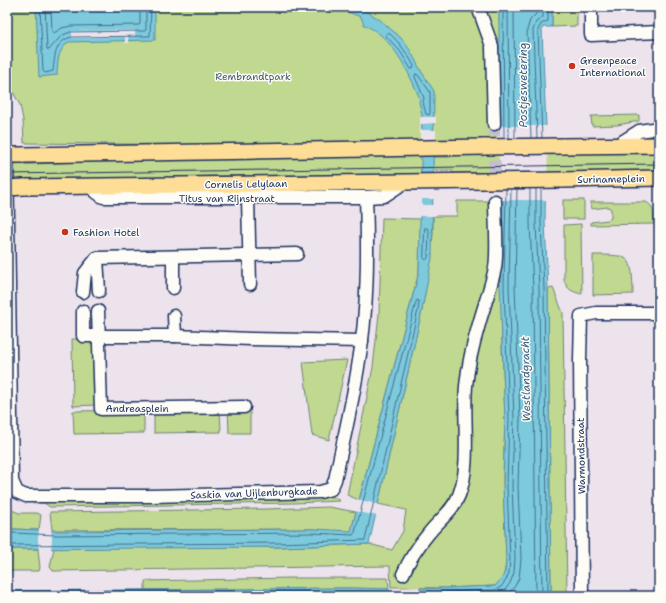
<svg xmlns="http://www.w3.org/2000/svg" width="666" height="603" font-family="'Shantell Sans',sans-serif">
<rect width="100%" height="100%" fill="#ede3ed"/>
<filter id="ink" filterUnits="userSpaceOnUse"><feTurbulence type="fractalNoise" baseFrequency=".025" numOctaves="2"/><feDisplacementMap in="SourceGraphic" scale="8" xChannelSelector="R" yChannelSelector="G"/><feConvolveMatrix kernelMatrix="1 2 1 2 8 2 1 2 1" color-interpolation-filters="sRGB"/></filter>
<g filter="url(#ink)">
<g fill="#c0d88f" stroke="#6e8476">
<path d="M7 7H499L500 44 498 40 499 143 204 145 24 143 23 120 20 105 7 81Z"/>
<path d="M552 7H577V26L552 27Z"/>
<path d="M639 115V121L617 125 592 126 591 116Z"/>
<path d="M655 152 654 171 452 173V170H421V174L216 176 7 181V165L216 157 420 154V157H450L451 154Z"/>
<rect x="563" y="200" width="21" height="19"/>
<path d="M457 201H500L502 347 505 419 503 476 506 559C505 569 505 580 495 586L446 588 391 587 390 566 53 571 50 567 54 548 278 547 369 544 392 550 403 531 406 510 378 504 422 310 433 235V216H457Z"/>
<path d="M590 202H646C655 206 653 215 654 224L591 225V222L608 220 611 218V209L608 207 591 209Z"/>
<path d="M382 218 421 219 419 272 359 500 347 495 373 367 379 314Z"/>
<path d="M581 224 582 294C573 292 567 290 564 280V225Z"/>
<path d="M593 255C632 255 632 255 633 294L593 295Z"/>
<path d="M553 288 563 313 567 596H551L548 289Z"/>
<path d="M72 339H96L97 405 73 406Z"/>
<path d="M347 360 329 440 312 435 303 362Z"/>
<path d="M228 408H250V433H229Z"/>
<path d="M144 410V433L74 434 73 411Z"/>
<path d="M220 410 221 432 154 433V411Z"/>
<path d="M330 495 340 501 294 503 50 507 44 503H34V501Z"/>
<path d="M329 507 356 512 351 532 313 529 52 530 50 512 265 509Z"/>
<path d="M7 508 19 513H37L41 515 39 530 14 529 7 531Z"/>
<path d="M7 549H38L40 568 39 571H7Z"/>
<path d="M291 578H388L389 589 347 588 145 590V581Z"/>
</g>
<g fill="#7dcadc" stroke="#568caa">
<path d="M36 7H155V40L68 42C57 53 58 60 57 75L39 77Z"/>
<path d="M345 7H360L379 19 401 38 410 50 421 71 434 91 432 258 422 310 369 544 278 547 7 549V531L14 529 56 531 313 529 351 531 419 272 422 115 419 101 420 99C409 73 393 36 364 25L361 17 348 12Z"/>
<path d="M499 7H552V27H543L542 30 546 127 545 222 548 289 551 596H7V591L347 588 420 589 495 586 502 578 505 572 506 559 503 486 505 419 500 287 503 203 499 128Z"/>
</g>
<g fill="#ede3ed">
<path d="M135 30V36L128 37V43H125V37L72 38V31Z"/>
<path d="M420 117H436V123L421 124V130H436V154L420 155Z"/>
<path d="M497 126H548L547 200H501Z"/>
<path d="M435 174V199H422V205H435V216H419L420 175Z"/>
<path d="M357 499 380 505 378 516 354 511Z"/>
<path d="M39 528H51L52 539 51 550 39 551 38 539Z"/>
<path d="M419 587V596H390V588Z"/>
</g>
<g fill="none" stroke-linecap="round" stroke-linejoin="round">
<g stroke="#426d90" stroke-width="1">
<path d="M40 7 43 71 45 73 53 71C55 57 54 41 72 37L150 36 151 7"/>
<path d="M45 7 47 49 49 50 61 36 70 32 145 31 146 30V7"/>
<path d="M51 7 52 32 54 33 62 28 71 26 139 25 140 24V7"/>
<path d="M503 7 504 138"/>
<path d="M508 7 509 138"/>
<path d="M514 7 515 138"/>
<path d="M387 33H389C400 43 407 53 414 66L413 69H411L400 51 386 36Z"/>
<path d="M416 74 418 75 430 92V113L429 115 426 114 423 102 424 98 415 77Z"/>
<path d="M531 138 527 30 530 20 537 13V7"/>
<path d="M537 138 533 30 536 22 543 17V7"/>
<path d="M542 138 538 30 541 24 548 21V7"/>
<path d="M530 189V223L533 290 536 596"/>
<path d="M536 189V223L539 289 542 596"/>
<path d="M541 189V223L544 289 548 596"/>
<path d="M425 228H427L429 230 428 258 426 260 424 258Z"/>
<path d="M7 534 15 533 56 535 313 533 353 535 355 532 416 302 417 300 419 301 418 310 365 540 278 543 7 545"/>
<path d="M7 595 346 592 420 593 495 590 501 587 506 580 509 573 510 559 507 486 509 418 504 287 506 189"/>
<path d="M462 596 499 594 505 590 510 583 514 573 515 558 512 486 514 418 509 286 511 189"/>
<path d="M507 596 515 586 519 578 521 559 518 486 520 418 515 286 517 189"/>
</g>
<path stroke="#c3bfd0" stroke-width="12" stroke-dasharray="12 6" stroke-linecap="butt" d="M494 124 495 201"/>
<defs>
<g id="minor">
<path d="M478 7 492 46 494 124"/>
<path d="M591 7V35L659 32"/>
<path d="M617 145 639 131 659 128"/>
<path d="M7 154 12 481 17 492 26 496H149L320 492 331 489 335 480C343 442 352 405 358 367 368 311 368 254 366 197"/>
<path d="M92 186 96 192 103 197H366L384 196 407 181"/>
<path d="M248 198 250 284"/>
<path d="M173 257V288"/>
<path d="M97 258 99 291"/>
<path d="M83 292 85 273 97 258 297 254"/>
<path d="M83 311V336H175L251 339 362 341"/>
<path d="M98 311 101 409 244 407"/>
<path d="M174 316 175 336"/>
<path d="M403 574C409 560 419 545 429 533 439 520 453 511 459 495 471 465 463 420 466 386 468 365 473 344 479 324 484 306 491 287 495 268 498 247 495 223 495 201"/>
<path d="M582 596 580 360 581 316 596 313H659"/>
</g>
<g id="major">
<path d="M562 146 659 145"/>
<path d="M23 155 485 147"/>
<path d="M562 180 659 178"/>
<path d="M24 187 485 181"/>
</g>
</defs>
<use href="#minor" stroke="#1b2f5e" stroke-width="15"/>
<use href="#major" stroke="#1b2f5e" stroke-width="18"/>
<use href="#minor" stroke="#fdfcf7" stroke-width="12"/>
<use href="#major" stroke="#fede96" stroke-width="15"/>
<path stroke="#1b2f5e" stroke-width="1" d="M7 174 659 164"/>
<defs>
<g id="major-bridge">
<path d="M485 147 562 146"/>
<path d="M7 155H23"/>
<path d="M485 181 562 180"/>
<path d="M7 188 24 187"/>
</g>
</defs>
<use href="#major-bridge" stroke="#1b2f5e" stroke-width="18" stroke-linecap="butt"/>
<use href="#major-bridge" stroke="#fede96" stroke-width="15"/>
</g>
</g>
<g fill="#c8321e" stroke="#fdfcf7" stroke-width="1.5">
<circle cx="572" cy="66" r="4"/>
<circle cx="65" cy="232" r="4"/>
</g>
<g text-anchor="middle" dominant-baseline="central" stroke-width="3" stroke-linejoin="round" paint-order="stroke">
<g font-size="10" fill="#1b2f5e" stroke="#fdfcf7" text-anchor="start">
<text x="580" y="60">Greenpeace<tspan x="580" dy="12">International</tspan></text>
<text x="73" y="232">Fashion Hotel</text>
</g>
<g font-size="10" fill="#44596a" stroke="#fdfcf7">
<text x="253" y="76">Rembrandtpark</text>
</g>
<g font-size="10" fill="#1b2f5e" stroke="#fdfcf7">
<text transform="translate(611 179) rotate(-1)">Surinameplein</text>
<text transform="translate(246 184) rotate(-1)">Cornelis Lelylaan</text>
<text x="227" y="198">Titus van Rijnstraat</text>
<text x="137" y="408">Andreasplein</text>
<text transform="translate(581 456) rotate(-91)">Warmondstraat</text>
<text transform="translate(254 493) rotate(-2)">Saskia van Uijlenburgkade</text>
</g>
<g font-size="11" font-style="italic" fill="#385e84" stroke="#fdfcf7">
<text transform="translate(523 85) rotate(-90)">Postjeswetering</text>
<text transform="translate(526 379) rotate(-91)">Westlandgracht</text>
</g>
</g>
<rect width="666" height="603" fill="none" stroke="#fdfcf7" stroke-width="24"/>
<rect x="12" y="12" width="642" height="579" fill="none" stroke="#1b2f5e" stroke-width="1.5" filter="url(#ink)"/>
</svg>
